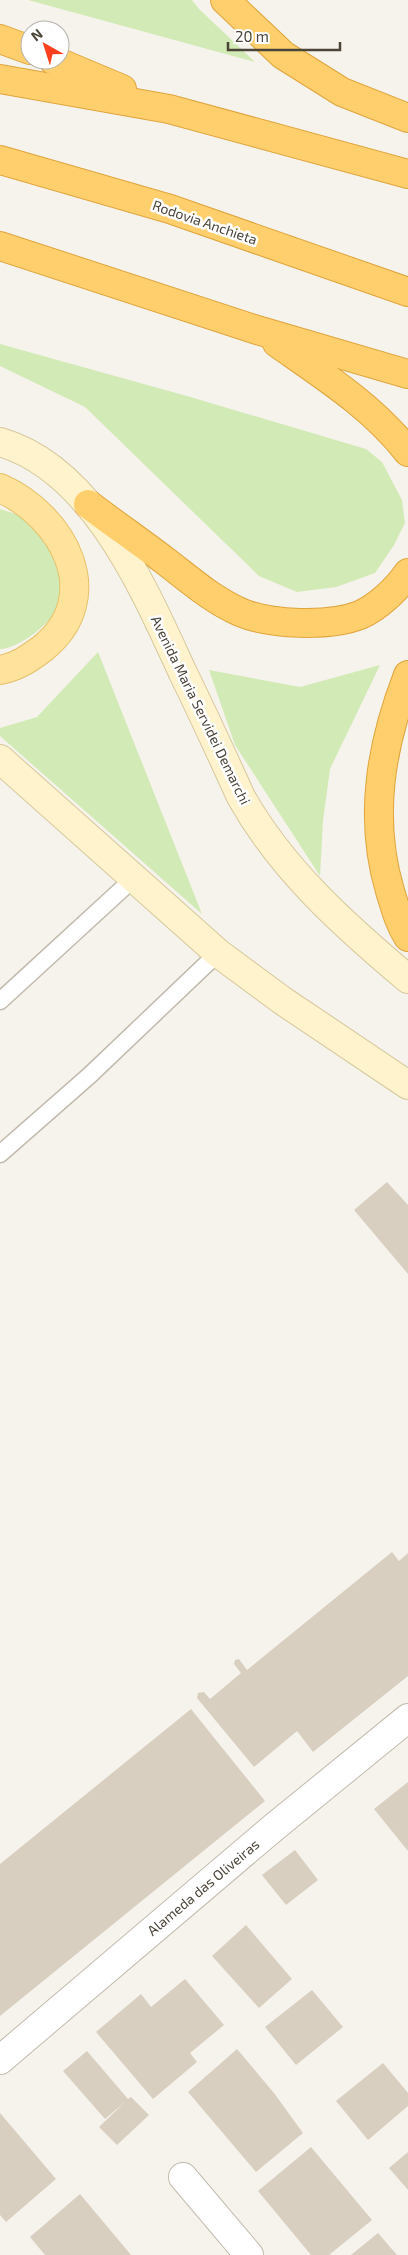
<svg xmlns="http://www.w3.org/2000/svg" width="408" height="2255" font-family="'Exo 2',sans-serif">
<rect width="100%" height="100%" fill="#f6f3ec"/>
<g fill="#d2eab5">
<path d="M28 0H192L199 9 255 62Z"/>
<path d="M0 344 187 396 366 449 382 462 402 500 405 523 394 545 375 573 336 587 297 592 259 576 85 407 0 366Z"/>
<path d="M0 509 25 517 48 533 67 586C64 593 62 602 58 609 48 625 18 649 0 649Z"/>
<path d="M98 652 202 914 0 736V728L37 717Z"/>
<path d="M380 665 330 769 323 821 320 876 235 745 209 670 300 687Z"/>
</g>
<g fill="#d8cfc1">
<path d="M387 1182 408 1205V1274L354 1210Z"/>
<path d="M392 1552 399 1561 408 1553V1676L313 1752 297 1731 254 1767 197 1698 198 1693 204 1692 210 1699 241 1673 234 1664 235 1660 239 1659 247 1670Z"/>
<path d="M191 1709 265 1801 0 2016V1864Z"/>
<path d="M408 1782V1851L374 1809Z"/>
<path d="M295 1850 318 1880 286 1905 262 1875Z"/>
<path d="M246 1925 292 1979 259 2008 212 1956Z"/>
<path d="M185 1979 224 2025 190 2053 197 2062 153 2099 96 2032 141 1994 151 2007Z"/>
<path d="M312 1990 343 2027 296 2065 265 2027Z"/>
<path d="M237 2049 274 2093 303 2133 256 2172 188 2092Z"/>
<path d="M87 2051 128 2099 131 2097 149 2115 117 2145 99 2127 125 2102 105 2119 63 2071Z"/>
<path d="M383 2063 408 2093V2106L368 2140 336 2101Z"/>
<path d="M0 2113 56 2179 6 2222 0 2215Z"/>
<path d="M311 2147 372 2220 329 2255H311L258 2191Z"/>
<path d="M408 2152V2190L389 2168Z"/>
<path d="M80 2194 131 2255H45L30 2237Z"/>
<path d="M378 2233 397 2255H351Z"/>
</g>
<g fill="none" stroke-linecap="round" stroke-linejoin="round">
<defs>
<g id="lane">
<path d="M0 1001 133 879"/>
<path d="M0 1154 90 1075 218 953"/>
</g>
<g id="street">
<path d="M0 2060 273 1828 408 1718"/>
<path d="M183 2177 249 2255"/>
</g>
<g id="secondary">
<path d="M0 442C94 469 145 591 183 673 203 714 222 755 241 797 282 870 345 926 408 979"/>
<path d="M0 759 218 953 283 1001 408 1085"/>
</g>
<path id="primary" d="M0 488C63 516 107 596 43 648 30 658 17 667 0 670"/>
<g id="highway">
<path d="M225 0 283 55 342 92 408 118"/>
<path d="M0 39 30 50"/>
<path d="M53 60 122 89"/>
<path d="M0 79 169 109 408 174"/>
<path d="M0 160 170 209 408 292"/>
<path d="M0 246 257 330 408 374"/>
<path d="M277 343C324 376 373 407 408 452"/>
<path d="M88 504C113 523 139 541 164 560 189 579 211 599 240 612 270 625 329 627 360 615 378 607 397 589 408 573"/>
<path d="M408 675C381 745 368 817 390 891 395 907 399 923 408 937"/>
</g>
</defs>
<use href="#lane" stroke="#c2bbae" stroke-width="19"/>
<use href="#street" stroke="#c2bbae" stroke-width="30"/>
<use href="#secondary" stroke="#d6c79b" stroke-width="30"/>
<use href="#primary" stroke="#e6c16a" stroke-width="30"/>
<use href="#highway" stroke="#e0a43c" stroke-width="30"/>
<use href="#lane" stroke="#fff" stroke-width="16"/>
<use href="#street" stroke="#fff" stroke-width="28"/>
<use href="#secondary" stroke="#fff3cd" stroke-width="28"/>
<use href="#primary" stroke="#ffe39c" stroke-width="28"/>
<use href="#highway" stroke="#ffcf6e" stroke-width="28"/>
</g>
<g text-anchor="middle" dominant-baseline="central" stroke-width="5" stroke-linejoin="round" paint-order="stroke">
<g font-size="14" fill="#4b4439" stroke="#fff">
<text transform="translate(205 222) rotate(19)">Rodovia Anchieta</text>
<text transform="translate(201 710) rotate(64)">Avenida Maria Servidei Demarchi</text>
<text transform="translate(203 1887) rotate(-40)">Alameda das Oliveiras</text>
</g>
</g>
<g transform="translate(45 45) rotate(321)"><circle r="24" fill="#ffffff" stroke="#b7b4b0"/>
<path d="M0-4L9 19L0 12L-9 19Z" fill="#fc3f1d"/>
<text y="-8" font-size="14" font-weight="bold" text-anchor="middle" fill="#4b4439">N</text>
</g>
<path d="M228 42v8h112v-8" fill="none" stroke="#4b4439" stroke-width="2.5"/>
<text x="235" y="42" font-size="15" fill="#4b4439" stroke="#ffffff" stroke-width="4" paint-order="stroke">20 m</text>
</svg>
